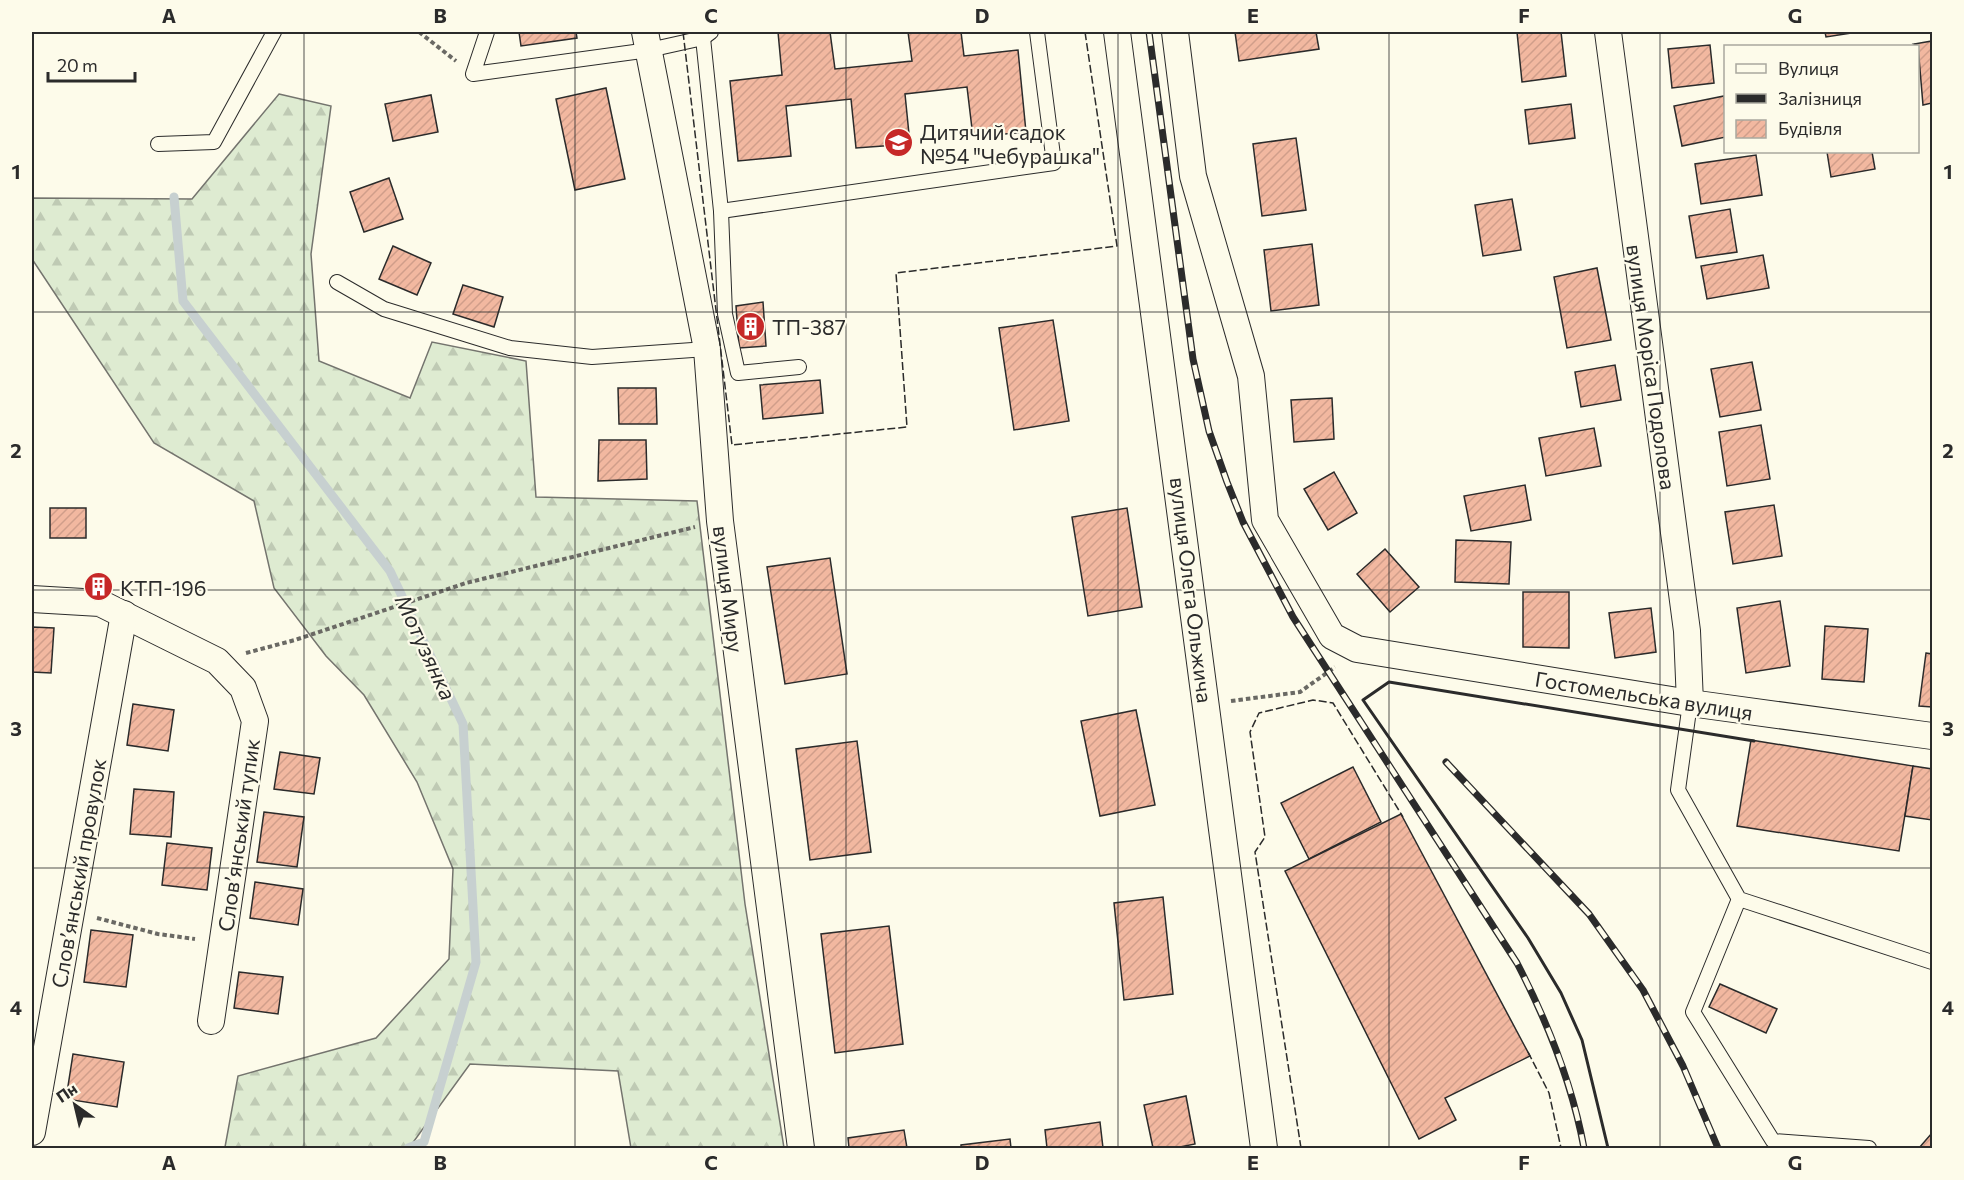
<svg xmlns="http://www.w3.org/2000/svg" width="1964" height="1180" font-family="Commissioner,sans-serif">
<defs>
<pattern id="forest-firs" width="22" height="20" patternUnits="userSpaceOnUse" patternTransform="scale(1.5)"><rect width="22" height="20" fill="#deebd1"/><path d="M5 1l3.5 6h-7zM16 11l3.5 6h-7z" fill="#bfcab4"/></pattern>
<pattern id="building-hatch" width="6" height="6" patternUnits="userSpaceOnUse" patternTransform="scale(1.5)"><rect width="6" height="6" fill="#f2b8a0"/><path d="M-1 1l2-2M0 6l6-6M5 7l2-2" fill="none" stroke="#d09e8a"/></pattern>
</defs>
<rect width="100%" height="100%" fill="#fdfbea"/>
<path fill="url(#forest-firs)" stroke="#74746e" stroke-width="1.5" d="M279 94 331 106 311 254 319 361 410 398 432 342 526 361 536 497 697 501 745 904 784 1148H631L618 1071 470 1064 409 1148 225 1147 238 1076 376 1038 449 959 453 869 417 782 364 695 326 656 274 588 254 501 154 443 32 259V198L192 199Z"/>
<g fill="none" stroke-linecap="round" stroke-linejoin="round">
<path stroke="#c7d0d0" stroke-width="9" d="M174 197 183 301 390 571 463 724 476 962 424 1142 408 1148"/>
</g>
<g fill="url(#building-hatch)" stroke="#2b2b2b" stroke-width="1.5">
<path d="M519 32H576L577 38 521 46Z"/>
<path d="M778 32H830L835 69 912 61 908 32H961L964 56 1018 50 1026 132 973 137 967 87 905 94 910 144 856 148 851 99 786 106 791 156 738 161 730 81 782 75Z"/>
<path d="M1235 32H1316L1319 49 1239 61Z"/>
<path d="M1517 32H1561L1566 76 1522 82Z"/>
<path d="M1825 32H1858L1826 37Z"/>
<path d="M1932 41V103L1923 105 1918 46 1914 44Z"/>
<path d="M1710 45 1714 83 1672 88 1668 49Z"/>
<path d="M606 88 625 179 575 190 556 99Z"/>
<path d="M431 95 438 132 393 141 385 104Z"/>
<path d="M1724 96 1726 137 1682 146 1674 106Z"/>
<path d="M1571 104 1575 138 1529 144 1525 110Z"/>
<path d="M1296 138 1306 210 1262 216 1253 144Z"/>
<path d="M1827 152H1872L1875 169 1831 177Z"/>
<path d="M1756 155 1762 195 1701 204 1695 164Z"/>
<path d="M389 178 403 219 364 232 350 192Z"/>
<path d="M1512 199 1521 250 1483 256 1475 205Z"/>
<path d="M1730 209 1737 252 1696 258 1689 216Z"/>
<path d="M1312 244 1319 305 1271 311 1264 250Z"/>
<path d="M393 246 431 263 417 295 379 279Z"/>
<path d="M1763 255 1769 288 1707 299 1701 266Z"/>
<path d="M1597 268 1611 340 1567 348 1554 277Z"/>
<path d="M463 285 503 297 494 327 453 314Z"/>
<path d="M763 302 766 346 739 348 736 306Z"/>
<path d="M1053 320 1069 421 1014 430 999 328Z"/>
<path d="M1752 362 1761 410 1720 417 1711 369Z"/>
<path d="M1615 365 1621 400 1581 407 1575 372Z"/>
<path d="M820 380 823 413 763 419 760 385Z"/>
<path d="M618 388H656L657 424H619Z"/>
<path d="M1332 398 1334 439 1294 442 1291 400Z"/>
<path d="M1761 425 1770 479 1727 486 1719 432Z"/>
<path d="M1594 428 1601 466 1546 476 1539 438Z"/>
<path d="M599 440H646L647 479 598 481Z"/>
<path d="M1334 472 1357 513 1328 530 1304 489Z"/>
<path d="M1525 485 1531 520 1471 531 1464 496Z"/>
<path d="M1774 505 1782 556 1733 564 1725 512Z"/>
<rect x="50" y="508" width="36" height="30"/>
<path d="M1127 508 1142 607 1088 616 1072 517Z"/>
<path d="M1456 540 1511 542 1509 584 1455 582Z"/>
<path d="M1385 549 1419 587 1390 612 1357 574Z"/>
<path d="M830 558 847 674 785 684 767 567Z"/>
<path d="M91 581H107V593L91 594Z"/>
<path d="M1523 592H1569V648L1523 647Z"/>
<path d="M1780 601 1790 666 1746 673 1737 608Z"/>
<path d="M1651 608 1656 652 1615 658 1609 613Z"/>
<path d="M1825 626 1868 629 1864 682 1822 679Z"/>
<path d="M32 627 54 628 51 673 32 672Z"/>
<path d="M1926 653 1932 654V707L1919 706Z"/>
<path d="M133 704 174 710 168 751 127 745Z"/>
<path d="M1136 710 1155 805 1100 816 1081 721Z"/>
<path d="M1751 740 1913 766 1899 851 1737 826Z"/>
<path d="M857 741 871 852 810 860 796 749Z"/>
<path d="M280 752 320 758 314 794 274 789Z"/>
<path d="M1913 766 1932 769V820L1905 816Z"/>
<path d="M1353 767 1381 822 1309 859 1281 803Z"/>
<path d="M134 789 174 792 171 837 130 834Z"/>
<path d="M264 812 304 817 297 867 257 862Z"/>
<path d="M1401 814 1530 1056 1445 1098 1456 1120 1419 1139 1285 871Z"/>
<path d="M167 843 212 848 207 890 162 885Z"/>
<path d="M255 882 303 889 298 925 250 918Z"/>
<path d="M1163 897 1173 994 1124 1000 1114 903Z"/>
<path d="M889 926 903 1044 835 1053 821 934Z"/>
<path d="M91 930 133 935 126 987 84 982Z"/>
<path d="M239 972 283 977 278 1014 234 1008Z"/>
<path d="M1720 984 1777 1009 1766 1033 1709 1007Z"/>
<path d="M73 1054 124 1062 117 1107 66 1099Z"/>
<path d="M1186 1096 1195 1144 1175 1148H1153L1144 1105Z"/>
<path d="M1100 1122 1103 1148H1047L1045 1130Z"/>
<path d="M904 1130 907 1148H849L848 1138Z"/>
<path d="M1932 1133V1148H1919Z"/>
<path d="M1010 1139 1011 1148H961V1145Z"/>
</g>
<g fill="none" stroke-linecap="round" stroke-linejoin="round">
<defs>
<g id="service">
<path d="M487 32 473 74 649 50 703 38 711 32"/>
<path d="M703 38 721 211 1054 163 1037 32"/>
<path d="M158 144 214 142 274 32"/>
<path d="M721 211 725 314 738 373 799 367"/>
<path d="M337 282 384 309 510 348 592 357 707 349"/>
<path d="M1690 703 1678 790 1739 899 1932 962"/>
<path d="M1739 899 1693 1012 1773 1141 1869 1148"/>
</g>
<g id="minor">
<path d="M645 32 707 349 720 521 801 1148"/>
<path d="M1117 32 1264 1148"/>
<path d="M1175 32 1193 176 1251 376 1265 520 1332 636 1357 649 1690 703 1932 736"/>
<path d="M1608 32 1687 631 1690 703"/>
<path d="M32 599 100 603 217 661 243 688 255 721 211 1021"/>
<path d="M32 1132 124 614"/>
</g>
</defs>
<use href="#service" stroke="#2b2b2b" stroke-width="16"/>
<use href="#minor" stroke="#2b2b2b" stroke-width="28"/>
<g stroke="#6a6964" stroke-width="4" stroke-dasharray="4.5 3" stroke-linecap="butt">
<path d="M419 32 456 61"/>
<path d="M246 653 295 640 466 583 695 527"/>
<path d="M1231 701 1300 692 1335 667"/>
<path d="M97 918 158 934 195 939"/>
</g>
<use href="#service" stroke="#fdfbea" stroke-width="14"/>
<use href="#minor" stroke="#fdfbea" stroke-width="26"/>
<defs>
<g id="rail">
<path d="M1149 32 1193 359 1209 431 1227 482 1243 522 1293 617 1517 963C1548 1023 1572 1083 1584 1148"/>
<path d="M1446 762 1589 914 1643 990 1683 1066 1718 1148"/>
</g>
</defs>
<use href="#rail" stroke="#2b2b2b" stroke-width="7"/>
<use href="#rail" stroke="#fdfbea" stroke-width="4.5" stroke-dasharray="14" stroke-linecap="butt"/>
<g stroke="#2b2b2b" stroke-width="1.5" stroke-dasharray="8 3" stroke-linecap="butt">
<path d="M683 32 732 445 907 427 896 273 1117 246 1085 32"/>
<path d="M1528 1052 1549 1093 1561 1148"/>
<path d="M1301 1148 1255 852 1265 837 1250 732 1259 713 1313 700 1333 703 1403 817"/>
</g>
<path stroke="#2b2b2b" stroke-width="3" d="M1608 1148 1582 1040 1561 993 1528 938 1363 700 1389 682 1754 741"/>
</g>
<path fill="none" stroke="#2b2b2b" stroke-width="1.5" stroke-opacity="0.55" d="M304 32V1148M575 32V1148M846 32V1148M1118 32V1148M1389 32V1148M1660 32V1148M32 312H1932M32 590H1932M32 868H1932"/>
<defs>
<symbol id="school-disc" viewBox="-11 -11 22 22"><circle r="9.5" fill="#c62828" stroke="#fdfbea"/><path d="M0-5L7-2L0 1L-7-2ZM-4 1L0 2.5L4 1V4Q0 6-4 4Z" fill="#fff"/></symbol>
<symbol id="building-disc" viewBox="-11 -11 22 22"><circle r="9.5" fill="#c62828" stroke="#fdfbea"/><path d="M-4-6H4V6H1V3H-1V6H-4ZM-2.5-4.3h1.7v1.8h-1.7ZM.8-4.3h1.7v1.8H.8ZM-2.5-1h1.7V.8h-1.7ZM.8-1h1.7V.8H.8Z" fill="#fff"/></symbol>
</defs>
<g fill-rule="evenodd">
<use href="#school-disc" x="882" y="126" width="33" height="33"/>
<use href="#building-disc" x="734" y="310" width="33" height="33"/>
<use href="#building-disc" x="82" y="570" width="33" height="33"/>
</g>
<g text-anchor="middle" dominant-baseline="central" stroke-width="4.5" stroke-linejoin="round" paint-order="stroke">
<g font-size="21" fill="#2b2b2b" stroke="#fdfbea" text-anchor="start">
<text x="920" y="131">Дитячий садок<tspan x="920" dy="24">№54 "Чебурашка"</tspan></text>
<text x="772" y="326">ТП-387</text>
<text x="120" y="587">КТП-196</text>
</g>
<g font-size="21" fill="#2b2b2b" stroke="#fdfbea">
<text transform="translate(1652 367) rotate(82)">вулиця Моріса Подолова</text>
<text transform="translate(729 589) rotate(83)">вулиця Миру</text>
<text transform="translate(1192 590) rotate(83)">вулиця Олега Ольжича</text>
<text transform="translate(1644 695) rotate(9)">Гостомельська вулиця</text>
<text transform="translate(238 835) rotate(-82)">Словʼянський тупик</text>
<text transform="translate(78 873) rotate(-80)">Словʼянський провулок</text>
</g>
<g font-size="22" font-style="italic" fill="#2b2b2b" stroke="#fdfbea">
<text transform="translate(426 647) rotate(65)">Мотузянка</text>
</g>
</g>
<rect width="1964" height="1180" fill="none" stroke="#fdfbea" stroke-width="66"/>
<rect x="1724" y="45" width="195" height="108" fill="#fdfbea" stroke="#a9a89e" stroke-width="1.5"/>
<rect x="1736" y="64" width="30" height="9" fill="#fdfbea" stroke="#a9a89e" stroke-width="1.5"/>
<text x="1778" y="75" font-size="18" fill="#2b2b2b">Вулиця</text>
<rect x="1736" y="94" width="30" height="9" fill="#2b2b2b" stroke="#a9a89e" stroke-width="1.5"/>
<text x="1778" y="105" font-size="18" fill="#2b2b2b">Залізниця</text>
<rect x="1736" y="120" width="30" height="18" fill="url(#building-hatch)" stroke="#a9a89e" stroke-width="1.5"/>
<text x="1778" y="135" font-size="18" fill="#2b2b2b">Будівля</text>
<g transform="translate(75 1105) rotate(326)" stroke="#fdfbea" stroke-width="4.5" paint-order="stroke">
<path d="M0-4.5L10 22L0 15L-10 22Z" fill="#2b2b2b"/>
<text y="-9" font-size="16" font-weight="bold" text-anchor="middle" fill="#2b2b2b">Пн</text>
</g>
<path d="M48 72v9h87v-9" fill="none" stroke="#2b2b2b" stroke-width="3"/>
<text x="57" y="72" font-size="18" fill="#2b2b2b" stroke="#fdfbea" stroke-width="4.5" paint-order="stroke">20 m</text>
<rect x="33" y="33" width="1898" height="1114" fill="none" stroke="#2b2b2b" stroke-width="2"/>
<g font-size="20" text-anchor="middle" font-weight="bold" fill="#2b2b2b">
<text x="169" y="23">A</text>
<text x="440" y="23">B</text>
<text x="711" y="23">C</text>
<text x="982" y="23">D</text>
<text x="1253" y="23">E</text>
<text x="1524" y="23">F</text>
<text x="1795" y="23">G</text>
<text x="16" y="179">1</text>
<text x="1948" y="179">1</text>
<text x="16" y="458">2</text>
<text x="1948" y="458">2</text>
<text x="16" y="736">3</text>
<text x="1948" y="736">3</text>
<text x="16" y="1015">4</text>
<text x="1948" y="1015">4</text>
<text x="169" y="1170">A</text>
<text x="440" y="1170">B</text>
<text x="711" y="1170">C</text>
<text x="982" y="1170">D</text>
<text x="1253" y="1170">E</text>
<text x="1524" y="1170">F</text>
<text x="1795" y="1170">G</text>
</g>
</svg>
